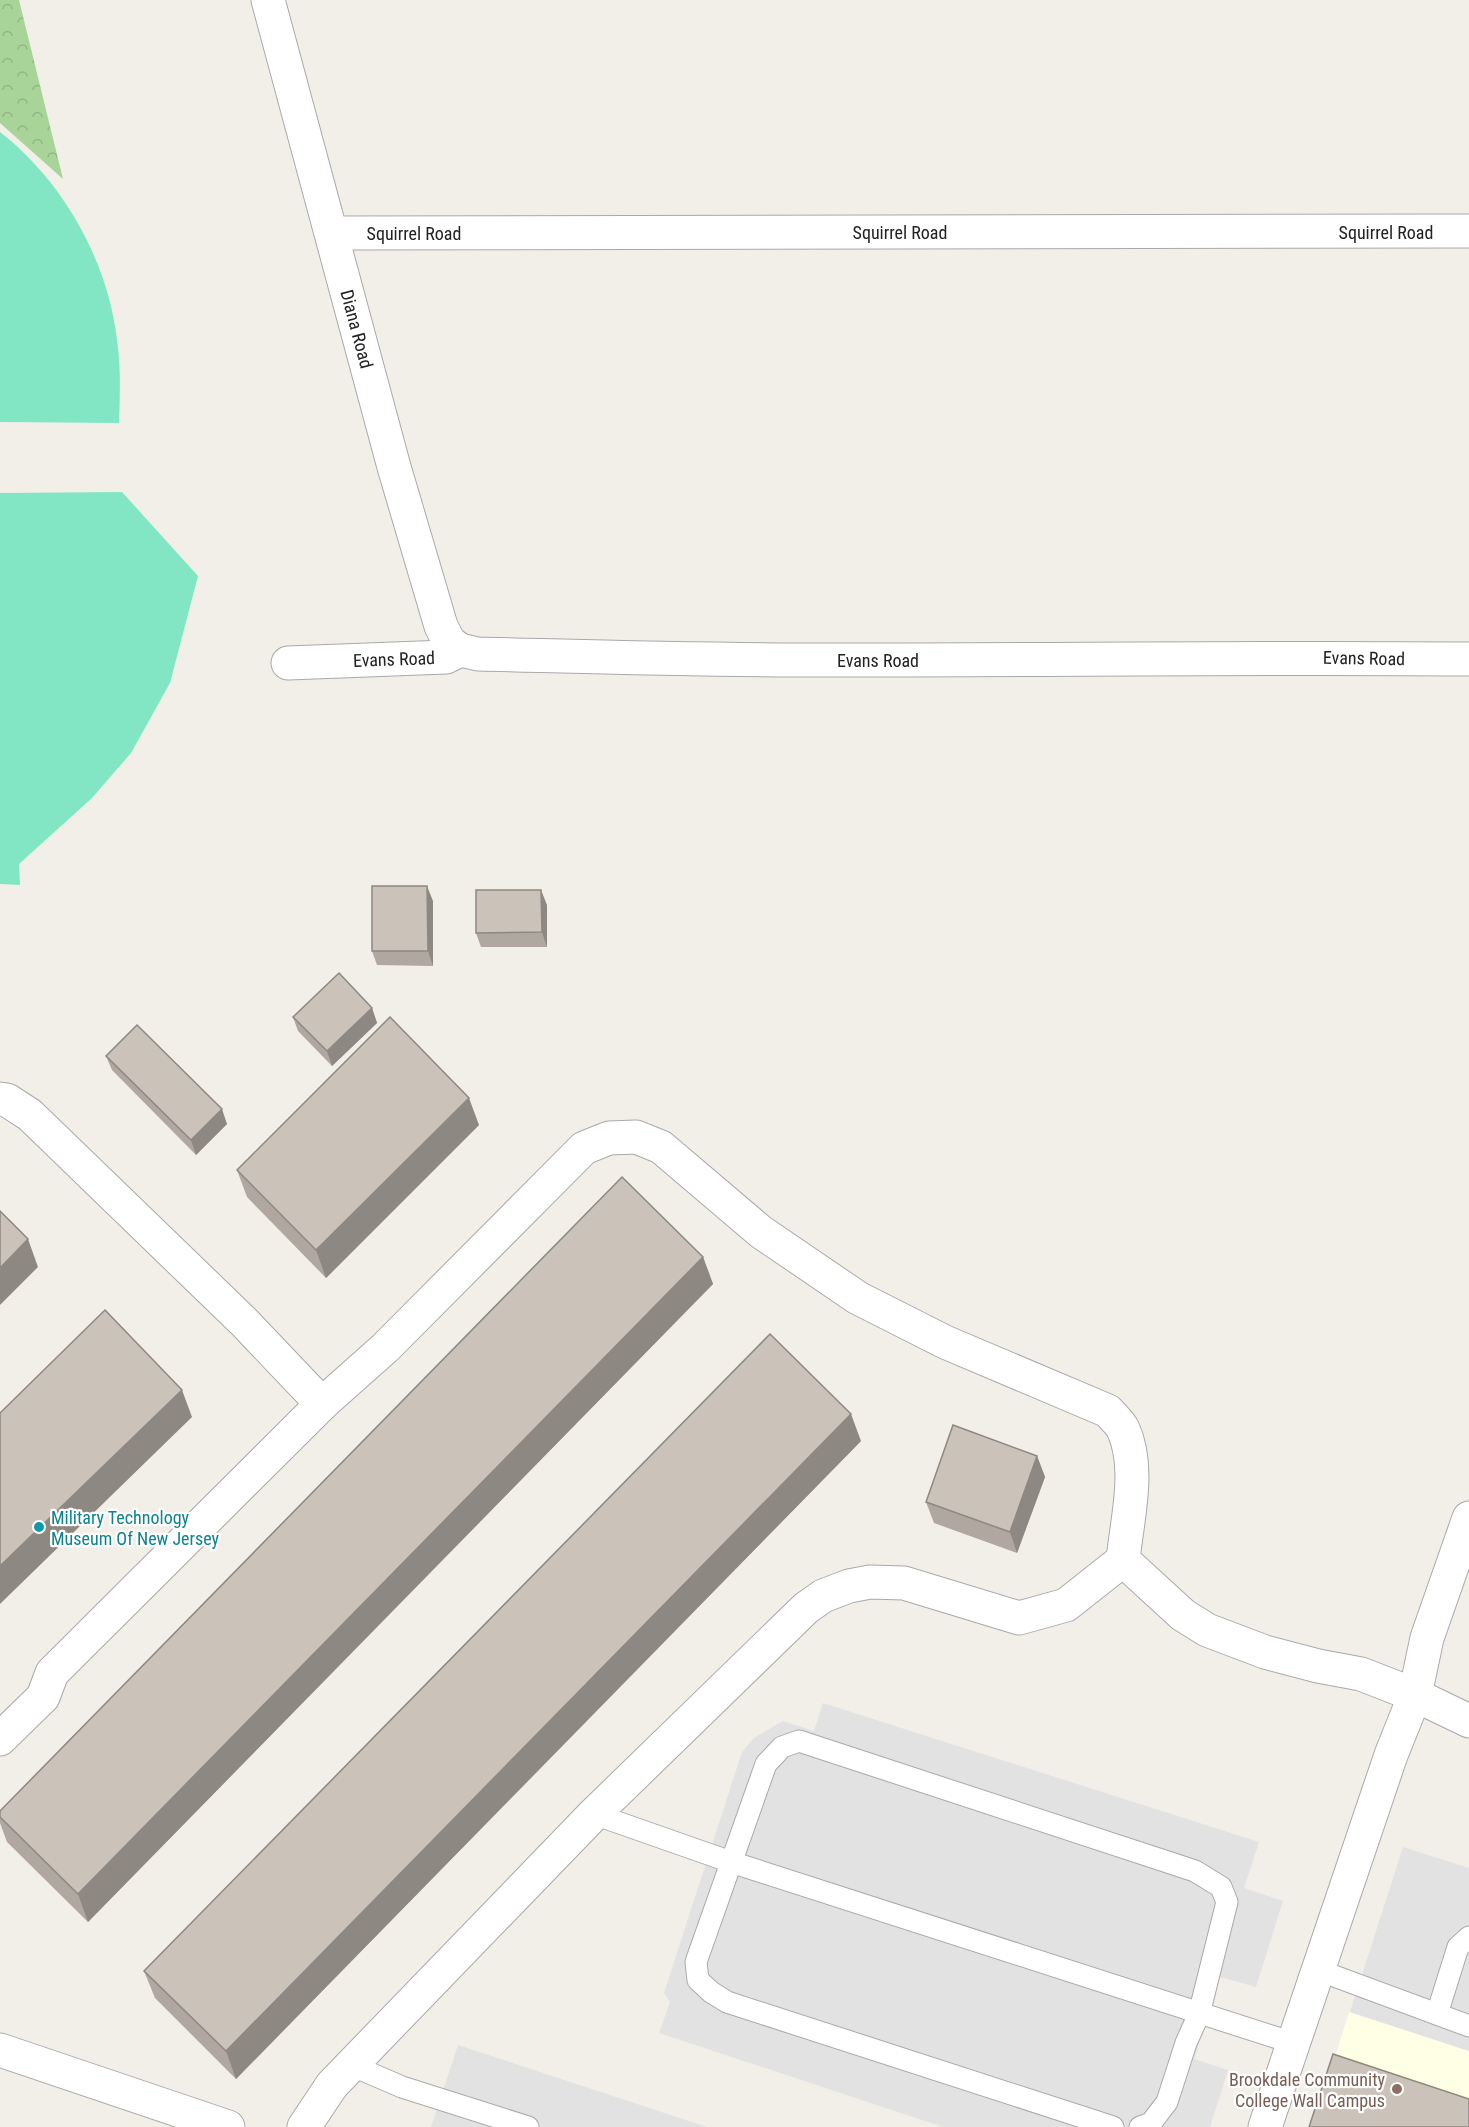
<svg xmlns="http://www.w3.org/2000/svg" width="1469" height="2127" font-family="'Roboto Condensed',sans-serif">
<defs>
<pattern id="forest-crowns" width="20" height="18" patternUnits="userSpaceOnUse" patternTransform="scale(1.5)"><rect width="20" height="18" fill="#a8d49a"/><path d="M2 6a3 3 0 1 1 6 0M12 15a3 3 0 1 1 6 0" fill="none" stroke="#90b684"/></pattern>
</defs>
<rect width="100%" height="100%" fill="#f2efe8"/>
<path fill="#feffe4" d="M1349 2012 1469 2051V2127H1313Z"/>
<path fill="url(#forest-crowns)" d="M0 0H19L63 179 0 123Z"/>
<g fill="#82e6c4">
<path d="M0 132C63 181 108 261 117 340 121 367 120 395 119 423L0 422Z"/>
<path d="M122 492 198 576 170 683 131 753 92 798 19 864 20 885 0 884V493Z"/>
</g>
<g fill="#e2e2e2">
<path d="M823 1703 1259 1842 1244 1888 1283 1901 1256 1987 1220 1977 1194 2059 1228 2070 1210 2127H943L659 2033 670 2002 664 1993 742 1752 754 1738 783 1721 814 1731Z"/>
<path d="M1403 1847 1469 1868V2051L1350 2012Z"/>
<path d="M458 2045 707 2127H431Z"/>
</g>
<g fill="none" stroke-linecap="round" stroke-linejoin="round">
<defs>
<g id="lane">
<path d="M594 1814 731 1862 1293 2043"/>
<path d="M1318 1970 1469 2026"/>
<path d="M1437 2014 1458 1947 1469 1937"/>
<path d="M351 2065 402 2087 528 2127"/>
<path d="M1113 2127 727 2002 711 1992 698 1980 696 1962 766 1764 782 1747 799 1741 1195 1871 1221 1887 1227 1902 1199 2014 1186 2043 1167 2102 1151 2123 1140 2127"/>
</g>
<g id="street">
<path d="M268 0 394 467 441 626 449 642 460 650"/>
<path d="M332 233 1469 231"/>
<path d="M288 663 446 657 460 650 478 654C604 657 730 661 856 660 1061 660 1265 657 1469 659"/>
<path d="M0 1099 7 1100 30 1115 245 1323 322 1404"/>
<path d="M0 1739 43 1697 52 1673 322 1404 385 1348 584 1148 609 1138 636 1137 661 1147 761 1232 858 1298 945 1342 1108 1411C1113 1417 1120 1423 1123 1429 1141 1468 1127 1519 1123 1560L1183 1615 1207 1630 1265 1652 1318 1666 1361 1674 1415 1695 1469 1721"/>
<path d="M0 2050 228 2127"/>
<path d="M304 2127 332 2085 594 1814 806 1608 823 1596 849 1586 870 1582 904 1583 1019 1618 1066 1605 1123 1560"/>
<path d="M1265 2127 1391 1755 1415 1695 1427 1638 1469 1518"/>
</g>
</defs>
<use href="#lane" stroke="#a9a9a9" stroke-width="23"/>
<use href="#street" stroke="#a9a9a9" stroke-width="35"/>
<use href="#lane" stroke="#fff" stroke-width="21"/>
<use href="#street" stroke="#fff" stroke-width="33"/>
</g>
<g fill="#afa7a0">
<path d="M433 901V966L377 965 372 951Z"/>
<path d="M547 905V947H481L476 933Z"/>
<path d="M372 1008 377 1023 332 1066 298 1031 293 1017Z"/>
<path d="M106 1056 227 1124 196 1155 112 1070Z"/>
<path d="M479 1125 326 1278 247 1197 237 1170Z"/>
<path d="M703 1257 713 1284 88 1922 7 1842 0 1823V1811Z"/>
<path d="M861 1441 236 2079 155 1998 144 1971Z"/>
<path d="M1037 1456 1045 1477 1017 1553 934 1523 926 1502Z"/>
</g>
<g fill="#8e8882">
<path d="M427 886 433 901V966L428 951Z"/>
<path d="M541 890 547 905V947L542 932Z"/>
<path d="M372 1008 377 1023 332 1066 327 1051Z"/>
<path d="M469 1098 479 1125 326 1278 316 1250Z"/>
<path d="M222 1109 227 1124 196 1155 191 1140Z"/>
<path d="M28 1239 38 1267 0 1305V1268Z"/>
<path d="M703 1257 713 1284 88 1922 78 1894Z"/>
<path d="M182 1390 192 1417 0 1604V1566Z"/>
<path d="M851 1414 861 1441 236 2079 226 2051Z"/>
<path d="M1037 1456 1045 1477 1017 1553 1010 1532Z"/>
</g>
<g fill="#cbc2ba" stroke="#8e8882" stroke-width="1.5">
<path d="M372 886H427L428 951H372Z"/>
<path d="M476 890H541L542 932 476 933Z"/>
<path d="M339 973 372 1008 327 1051 293 1017Z"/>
<path d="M390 1017 469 1098 316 1250 237 1170Z"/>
<path d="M137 1025 222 1109 191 1140 106 1056Z"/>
<path d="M622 1177 703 1257 78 1894 0 1817V1811Z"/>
<path d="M0 1211 28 1239 0 1268Z"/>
<path d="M105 1310 182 1390 0 1566V1413Z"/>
<path d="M770 1334 851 1414 226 2051 144 1971Z"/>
<path d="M953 1425 1037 1456 1010 1532 926 1502Z"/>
<path d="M1333 2054 1469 2099V2127H1309Z"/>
</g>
<circle fill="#0f9aa8" stroke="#fff" stroke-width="2" cx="39" cy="1527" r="6"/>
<circle fill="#8d6e63" stroke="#fff" stroke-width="2" cx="1397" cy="2089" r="6"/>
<g text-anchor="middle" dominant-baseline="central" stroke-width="4.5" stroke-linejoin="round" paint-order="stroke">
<g font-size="18" fill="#222" stroke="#fff">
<text x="900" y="232">Squirrel Road</text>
<text x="1386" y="232">Squirrel Road</text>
<text x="414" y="233">Squirrel Road</text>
<text transform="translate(357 329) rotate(75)">Diana Road</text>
<text transform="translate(1364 658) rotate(1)">Evans Road</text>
<text transform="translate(394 659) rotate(-2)">Evans Road</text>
<text x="878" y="660">Evans Road</text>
</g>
<g font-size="18" fill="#0d838f" stroke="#fff" text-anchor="start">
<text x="51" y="1517">Military Technology<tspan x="51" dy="21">Museum Of New Jersey</tspan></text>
</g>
<g font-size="18" fill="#785e54" stroke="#fff" text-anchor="end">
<text x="1385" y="2079">Brookdale Community<tspan x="1385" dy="21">College Wall Campus</tspan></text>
</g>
</g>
</svg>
